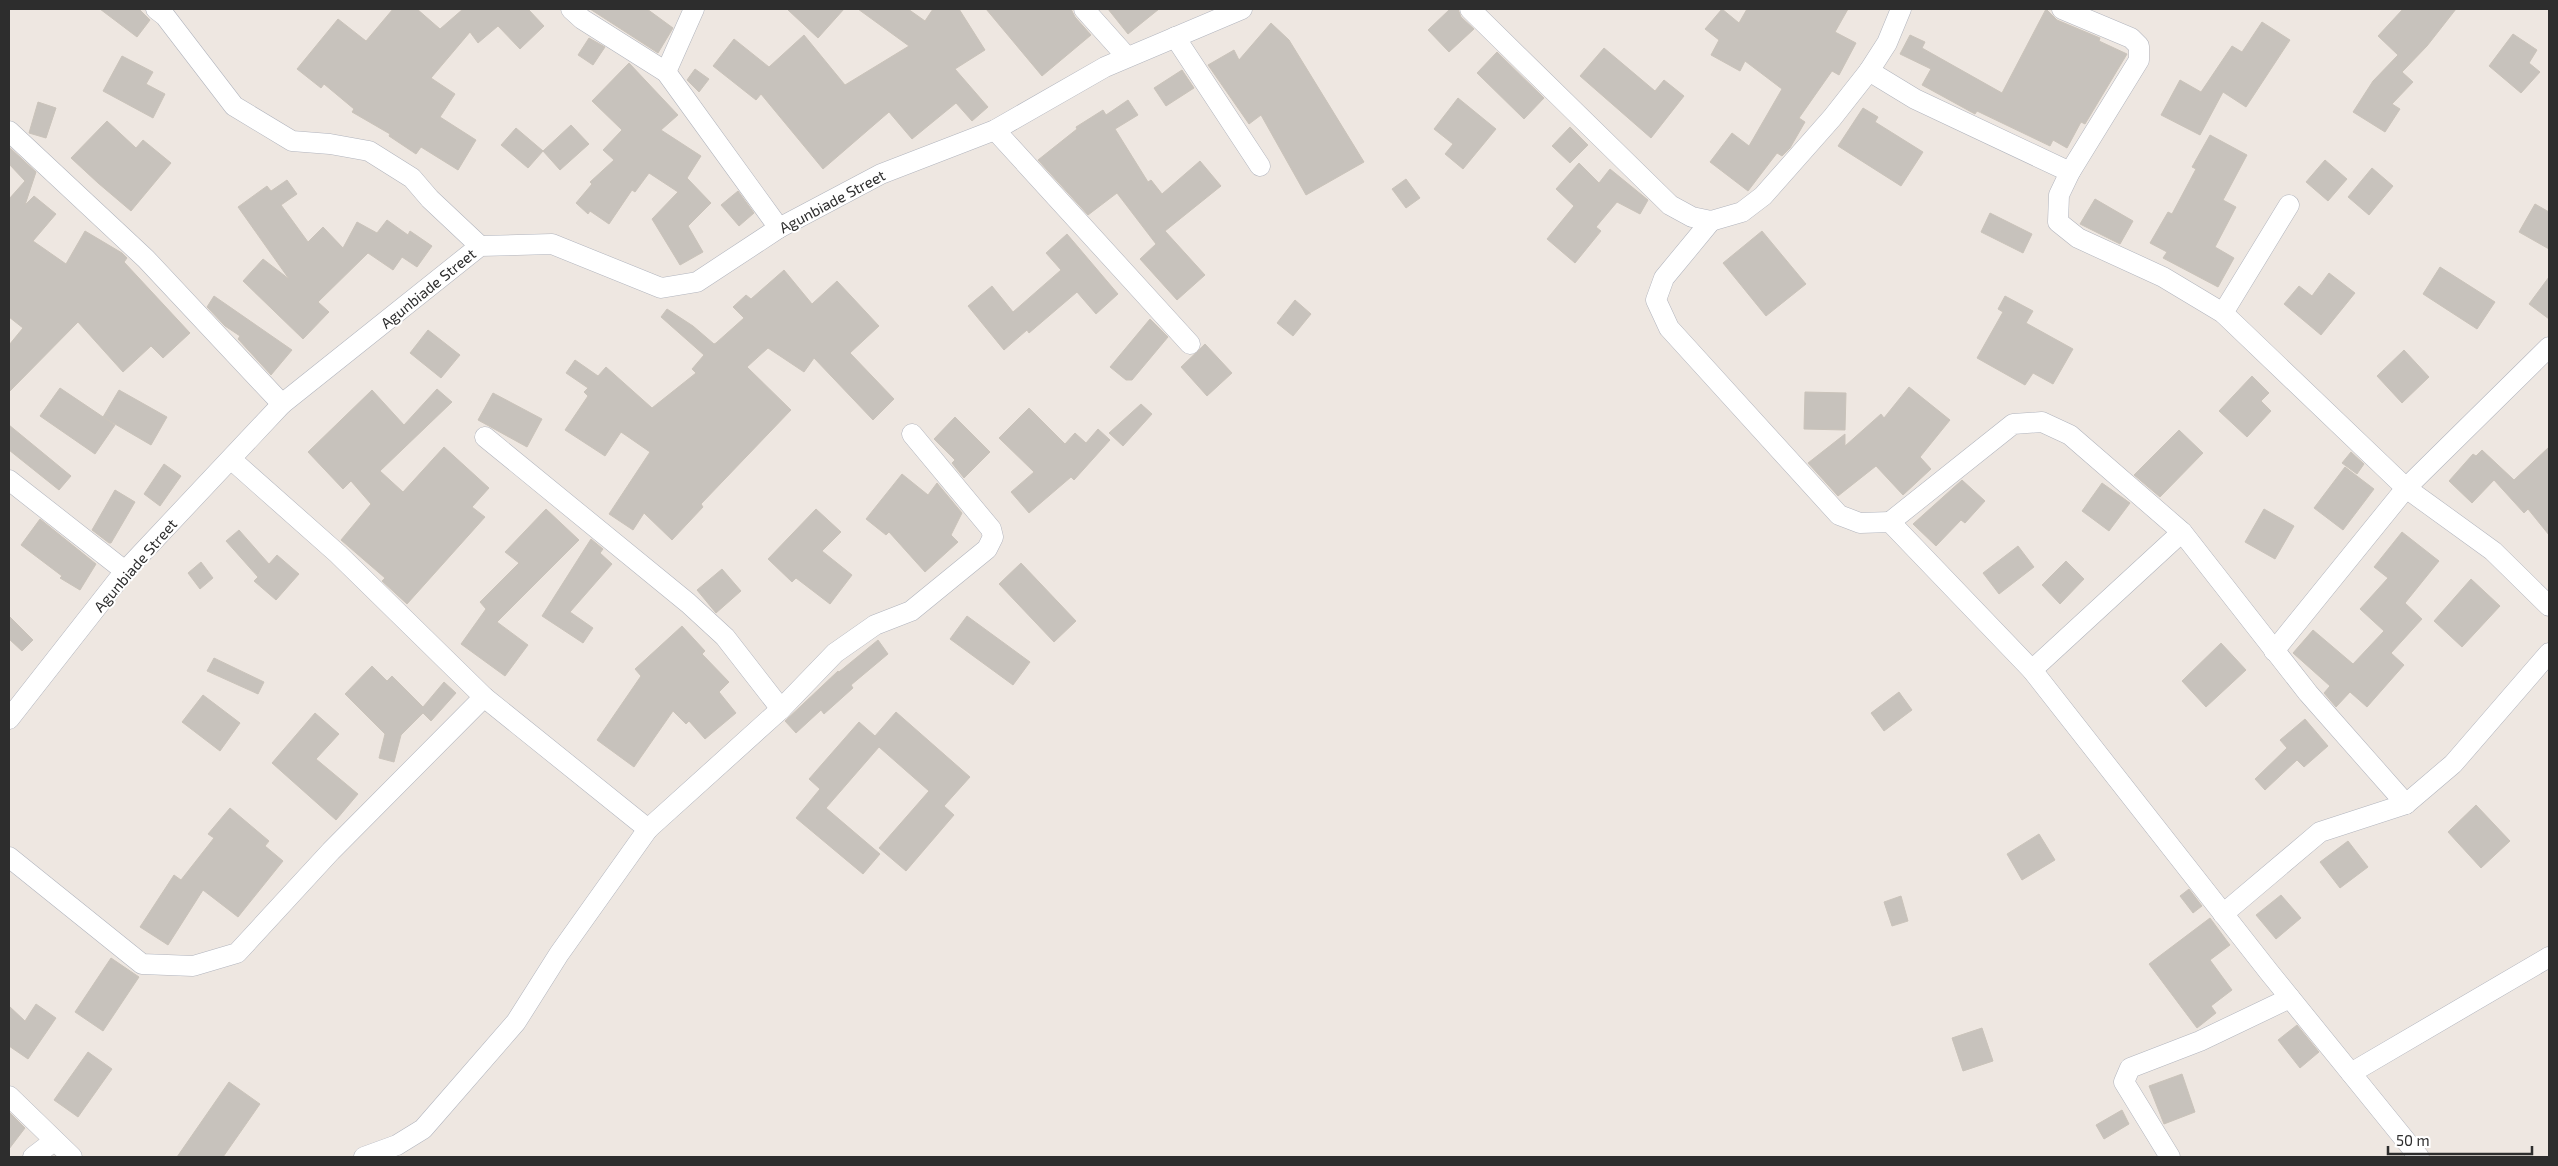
<svg xmlns="http://www.w3.org/2000/svg" width="2558" height="1166" font-family="'Exo 2',sans-serif">
<rect width="100%" height="100%" fill="#eee7e1"/>
<g fill="#c7c2bc" stroke="#cac3ba">
<path d="M100 9H139L150 20 137 37Z"/>
<path d="M393 9H417L440 29 463 9H528L544 26 520 49 498 26 478 43 470 32 431 78 455 94 440 117 476 140 458 170 421 147 416 154 389 136 390 134 352 112 354 109 324 84 321 88 297 69 338 19 366 41Z"/>
<path d="M590 9H647L673 28 658 53Z"/>
<path d="M787 9H844L818 38Z"/>
<path d="M858 9H908L925 21 933 9H959L985 50 955 69 988 107 972 121 956 103 912 139 889 112 823 169 761 94 756 100 713 66 734 39 769 67 804 35 845 85 909 46Z"/>
<path d="M986 9H1071L1075 17 1091 35 1042 76Z"/>
<path d="M1108 9H1159L1128 34Z"/>
<path d="M1450 9H1458L1461 17 1474 29 1449 52 1428 30Z"/>
<path d="M1722 9 1739 23 1747 9H1848L1835 32 1856 43 1839 75 1832 71 1799 118 1805 122 1790 148 1782 156 1777 153 1748 191 1710 162 1732 133 1749 146 1782 89 1745 61 1740 71 1711 55 1719 40 1705 29Z"/>
<path d="M2046 9 2057 20 2100 38 2099 41 2127 54 2085 124 2081 122 2067 148 2053 140 2050 146 1977 111 1975 114 1922 85 1931 69 1900 54 1910 35 1925 42 1922 48 2002 93Z"/>
<path d="M2403 9H2456L2427 46 2402 72 2413 82 2392 104 2400 109 2385 132 2353 112 2373 81 2398 55 2378 36Z"/>
<path d="M2262 22 2290 40 2246 107 2223 92 2200 135 2161 115 2180 80 2201 92 2232 46 2242 52Z"/>
<path d="M1271 23 1289 40 1364 162 1306 195 1261 115 1249 124 1208 65 1234 50 1239 60Z"/>
<path d="M2513 34 2537 50 2529 63 2540 72 2521 93 2489 66Z"/>
<path d="M589 38 605 47 593 65 578 55Z"/>
<path d="M1604 48 1655 91 1664 80 1684 96 1651 138 1580 76Z"/>
<path d="M1497 52 1544 98 1524 119 1477 73Z"/>
<path d="M122 56 153 72 146 84 165 94 153 118 103 91Z"/>
<path d="M629 63 678 115 661 130 701 156 687 178 711 203 688 226 703 252 680 265 652 219 678 192 649 173 635 192 632 190 609 224 590 211 588 214 576 203 592 184 590 182 614 160 603 150 622 130 592 101Z"/>
<path d="M695 69 709 79 699 92 687 80Z"/>
<path d="M1182 70 1194 88 1166 106 1154 88Z"/>
<path d="M1458 98 1496 129 1463 169 1445 154 1453 144 1434 129Z"/>
<path d="M1128 100 1138 115 1115 129 1148 182 1151 180 1162 194 1200 161 1221 186 1165 231 1205 275 1177 300 1140 259 1156 244 1117 193 1088 215 1038 160 1077 129 1076 127 1103 110 1106 115Z"/>
<path d="M38 102 56 108 46 138 29 133Z"/>
<path d="M1863 108 1878 117 1875 122 1923 152 1901 186 1838 146Z"/>
<path d="M107 121 136 148 143 140 171 163 131 211 98 183 71 158Z"/>
<path d="M571 125 589 144 560 170 543 151Z"/>
<path d="M1570 127 1588 145 1570 163 1552 146Z"/>
<path d="M516 128 543 151 528 168 501 145Z"/>
<path d="M2210 135 2247 155 2223 200 2236 207 2215 247 2234 258 2218 287 2163 258 2167 252 2150 243 2168 212 2172 214 2196 169 2192 167Z"/>
<path d="M9 147 36 172 25 205 34 196 56 214 33 241 66 264 85 231 122 253 127 258 124 262 190 333 163 358 151 346 123 372 78 322 9 392V345L23 328 9 317V199L25 181 9 164Z"/>
<path d="M2325 160 2347 179 2328 201 2306 182Z"/>
<path d="M1579 163 1599 183 1610 169 1648 200 1640 214 1617 202 1596 227 1601 231 1575 263 1547 239 1574 206 1556 189Z"/>
<path d="M2372 168 2393 186 2369 215 2348 197Z"/>
<path d="M1406 179 1420 198 1406 208 1392 189Z"/>
<path d="M287 180 297 194 281 205 308 242 323 227 343 248 357 222 377 233 387 220 408 235 410 231 432 246 417 267 402 257 393 270 368 253 318 302 329 312 303 339 243 281 263 259 289 279 238 207 267 186 271 191Z"/>
<path d="M738 191 754 213 739 226 721 205Z"/>
<path d="M2095 199 2133 221 2120 244 2080 224Z"/>
<path d="M2535 204 2549 212V249L2519 232Z"/>
<path d="M1990 213 2032 234 2023 253 1981 232Z"/>
<path d="M1762 231 1806 284 1766 316 1723 263Z"/>
<path d="M1067 234 1118 294 1096 314 1077 292 1029 333 1027 330 1004 350 968 306 992 286 1013 312 1061 270 1046 253Z"/>
<path d="M2440 267 2495 302 2477 329 2423 294Z"/>
<path d="M784 270 812 304 837 281 879 326 850 353 894 399 873 420 814 358 804 372 768 348 747 367 791 410 701 504 703 507 672 540 644 513 633 530 609 514 650 452 621 432 605 456 565 430 588 396 584 392 588 388 566 373 575 360 598 376 606 367 652 408 696 373 692 369 704 355 661 317 667 309 693 326 714 344 716 343 744 318 733 307 746 295 751 299Z"/>
<path d="M2329 273 2355 293 2321 335 2284 304 2299 286 2312 296Z"/>
<path d="M2549 277V319L2529 304Z"/>
<path d="M214 296 292 350 271 375 238 339 240 336 225 326 207 307Z"/>
<path d="M2005 296 2033 311 2026 323 2073 349 2053 384 2033 373 2025 385 1977 358 2003 312 1998 309Z"/>
<path d="M1295 300 1311 314 1293 336 1277 323Z"/>
<path d="M1150 319 1168 337 1132 380H1126L1110 367Z"/>
<path d="M428 330 460 355 441 378 410 353Z"/>
<path d="M1205 344 1232 373 1207 396 1181 367Z"/>
<path d="M2404 350 2429 377 2402 403 2377 376Z"/>
<path d="M2252 376 2269 393 2261 401 2271 411 2247 437 2219 411Z"/>
<path d="M1909 387 1950 420 1920 457 1931 469 1903 495 1876 466 1838 496 1808 463 1845 434V446L1881 414 1884 418Z"/>
<path d="M60 388 115 425 95 454 40 416Z"/>
<path d="M437 389 452 402 380 471 403 492 444 447 489 488 472 507 485 517 407 604 382 581 385 578 341 540 371 504 351 481 343 489 308 452 372 390 404 425Z"/>
<path d="M119 390 167 417 151 445 103 417Z"/>
<path d="M1805 392 1846 393 1845 430 1804 429Z"/>
<path d="M493 393 542 419 527 447 478 420Z"/>
<path d="M1141 404 1152 414 1123 446 1109 433Z"/>
<path d="M1029 408 1065 444 1075 433 1086 443 1098 429 1110 440 1074 480 1071 477 1029 513 1011 492 1034 472 999 438Z"/>
<path d="M955 417 990 452 964 478 952 463 955 460 934 439Z"/>
<path d="M9 425 71 476 59 490 9 450Z"/>
<path d="M2179 430 2203 453 2160 497 2134 475Z"/>
<path d="M2549 447V535L2528 509 2524 513 2494 480 2472 503 2449 481 2473 454 2476 456 2482 450 2514 480Z"/>
<path d="M2351 452 2364 464 2357 474 2342 463Z"/>
<path d="M164 464 181 476 160 506 144 494Z"/>
<path d="M2345 467 2374 489 2343 530 2314 508Z"/>
<path d="M902 474 928 495 937 483 962 513 951 535 958 542 925 572 889 532 886 535 866 519Z"/>
<path d="M1962 480 1985 501 1965 523 1961 520 1936 546 1913 524Z"/>
<path d="M2102 483 2130 503 2109 531 2082 511Z"/>
<path d="M115 490 135 502 111 543H109L92 530Z"/>
<path d="M546 509 579 540 497 622 528 645 505 676 461 644 486 609 480 602 519 563 505 552Z"/>
<path d="M816 509 841 532 822 551 852 575 830 604 796 578 792 582 768 559Z"/>
<path d="M2264 509 2294 526 2275 559 2245 542Z"/>
<path d="M40 519 96 564 80 590 60 578 62 576 21 545Z"/>
<path d="M239 530 269 564 277 555 299 574 276 600 254 581 258 577 226 541Z"/>
<path d="M2402 532 2439 561 2405 603 2422 619 2391 653 2404 665 2367 707 2350 692 2336 707 2324 693 2330 686 2293 653 2313 630 2353 664 2384 631 2360 609 2388 578 2374 567Z"/>
<path d="M591 539 603 549 600 553 612 564 570 612 593 628 583 643 542 616Z"/>
<path d="M2018 546 2034 567 1999 594 1983 573Z"/>
<path d="M2066 561 2084 579 2060 604 2042 585Z"/>
<path d="M201 562 213 578 200 589 188 573Z"/>
<path d="M1021 563 1076 621 1054 642 999 584Z"/>
<path d="M722 569 741 591 716 613 697 590Z"/>
<path d="M2471 579 2500 606 2462 647 2434 621Z"/>
<path d="M9 616 33 640 22 651 9 639Z"/>
<path d="M967 616 1030 662 1013 685 950 639Z"/>
<path d="M682 626 705 651 702 654 729 682 719 692 736 713 705 739 689 721 686 724 673 711 634 767 597 740 641 676 635 669Z"/>
<path d="M878 640 888 654 851 685 853 688 824 714 821 710 796 733 785 721 838 671 839 672Z"/>
<path d="M2221 643 2246 670 2206 707 2182 681Z"/>
<path d="M214 658 264 682 258 694 207 671Z"/>
<path d="M372 666 387 681 392 676 423 707 444 682 456 693 431 721 423 713 401 735 394 762 379 758 385 734 345 694Z"/>
<path d="M1899 692 1912 710 1884 731 1871 713Z"/>
<path d="M203 695 240 723 220 751 182 722Z"/>
<path d="M896 712 970 777 944 806 954 815 906 871 879 848 929 791 879 747 826 808 880 854 863 874 796 818 820 789 809 779 859 722 875 736Z"/>
<path d="M315 713 339 734 316 759 358 794 336 820 272 763Z"/>
<path d="M2305 719 2328 746 2304 767 2297 760 2265 790 2255 779 2287 748 2280 740Z"/>
<path d="M2476 805 2510 841 2481 868 2448 832Z"/>
<path d="M230 808 269 841 265 846 283 861 238 917 203 890 168 945 140 927 174 875 181 880 214 838 208 834Z"/>
<path d="M2039 834 2055 860 2022 880 2007 854Z"/>
<path d="M2348 841 2368 867 2340 888 2320 862Z"/>
<path d="M2189 889 2202 906 2193 913 2180 896Z"/>
<path d="M2281 895 2301 918 2276 939 2256 915Z"/>
<path d="M1901 896 1908 921 1892 926 1884 902Z"/>
<path d="M2210 918 2230 945 2210 960 2232 990 2211 1006 2216 1013 2197 1028 2149 964Z"/>
<path d="M111 958 139 977 103 1031 75 1012Z"/>
<path d="M36 1004 56 1018 28 1059 9 1046V1006L25 1021Z"/>
<path d="M2297 1025 2319 1052 2300 1068 2278 1040Z"/>
<path d="M1982 1028 1993 1061 1963 1071 1952 1038Z"/>
<path d="M88 1052 112 1069 78 1117 54 1100Z"/>
<path d="M2182 1074 2195 1112 2164 1124 2149 1086Z"/>
<path d="M229 1082 260 1104 223 1157H177Z"/>
<path d="M2122 1110 2129 1124 2104 1139 2096 1125Z"/>
<path d="M9 1112 25 1128 9 1149Z"/>
</g>
<g fill="none" stroke-linecap="round" stroke-linejoin="round">
<defs>
<g id="minor">
<path d="M156 9 165 16 234 106 292 141 330 144 369 151 412 178 430 199 480 246"/>
<path d="M571 9 582 19 666 72 779 228"/>
<path d="M1084 9 1127 57"/>
<path d="M1470 9 1670 205 1692 217 1711 221 1742 212 1763 196 1832 118 1869 71 1915 99 2070 172"/>
<path d="M2062 9 2131 38 2139 46V60L2070 172 2059 195 2058 222 2078 238 2163 277 2223 313 2406 488 2493 551 2549 606"/>
<path d="M1175 37 1260 166"/>
<path d="M1869 71 1887 43 1901 9"/>
<path d="M666 72 694 9"/>
<path d="M995 130 1190 344"/>
<path d="M9 131 146 259 282 404"/>
<path d="M1711 221 1664 278 1656 300 1669 328 1839 515 1860 523 1890 522 2032 670 2269 972 2419 1157"/>
<path d="M2223 313 2289 205"/>
<path d="M485 437 688 603 725 637 781 709"/>
<path d="M232 460 338 554 484 697 648 829 781 709 835 653 875 625 911 611 987 549 993 537 991 529 912 434"/>
<path d="M9 480 125 571"/>
<path d="M1890 522 2013 424 2042 422 2070 435 2182 532 2308 693 2406 804"/>
<path d="M2274 651 2406 488 2549 347"/>
<path d="M2032 670 2182 532"/>
<path d="M9 719 125 571 282 404 480 246 552 244 661 288 697 282 779 228 881 174 995 130 1105 67 1242 9"/>
<path d="M9 857 142 964 193 966 237 953 331 851 484 697"/>
<path d="M2223 914 2320 832 2406 804 2453 764 2549 653"/>
<path d="M2351 1073 2549 957"/>
<path d="M9 1096 72 1157"/>
<path d="M33 1157 54 1141"/>
<path d="M364 1157 397 1145 423 1129 516 1022 559 954 648 829"/>
<path d="M2170 1157 2124 1082 2130 1068 2200 1041 2290 998"/>
</g>
</defs>
<use href="#minor" stroke="#b1b4bd" stroke-width="21"/>
<use href="#minor" stroke="#fff" stroke-width="20"/>
</g>
<g text-anchor="middle" dominant-baseline="central" stroke-width="4" stroke-linejoin="round" paint-order="stroke">
<g font-size="15" fill="#2d2d2d" stroke="#fff">
<text transform="translate(832 201) rotate(-28)">Agunbiade Street</text>
<text transform="translate(428 288) rotate(-39)">Agunbiade Street</text>
<text transform="translate(135 565) rotate(-49)">Agunbiade Street</text>
</g>
</g>
<rect width="2558" height="1166" fill="none" stroke="#2d2d2d" stroke-width="20"/>
<path d="M2388 1146v8h144v-8" fill="none" stroke="#2d2d2d" stroke-width="2.5"/>
<text x="2396" y="1146" font-size="15" fill="#2d2d2d" stroke="#ffffff" stroke-width="4" paint-order="stroke">50 m</text>
</svg>
